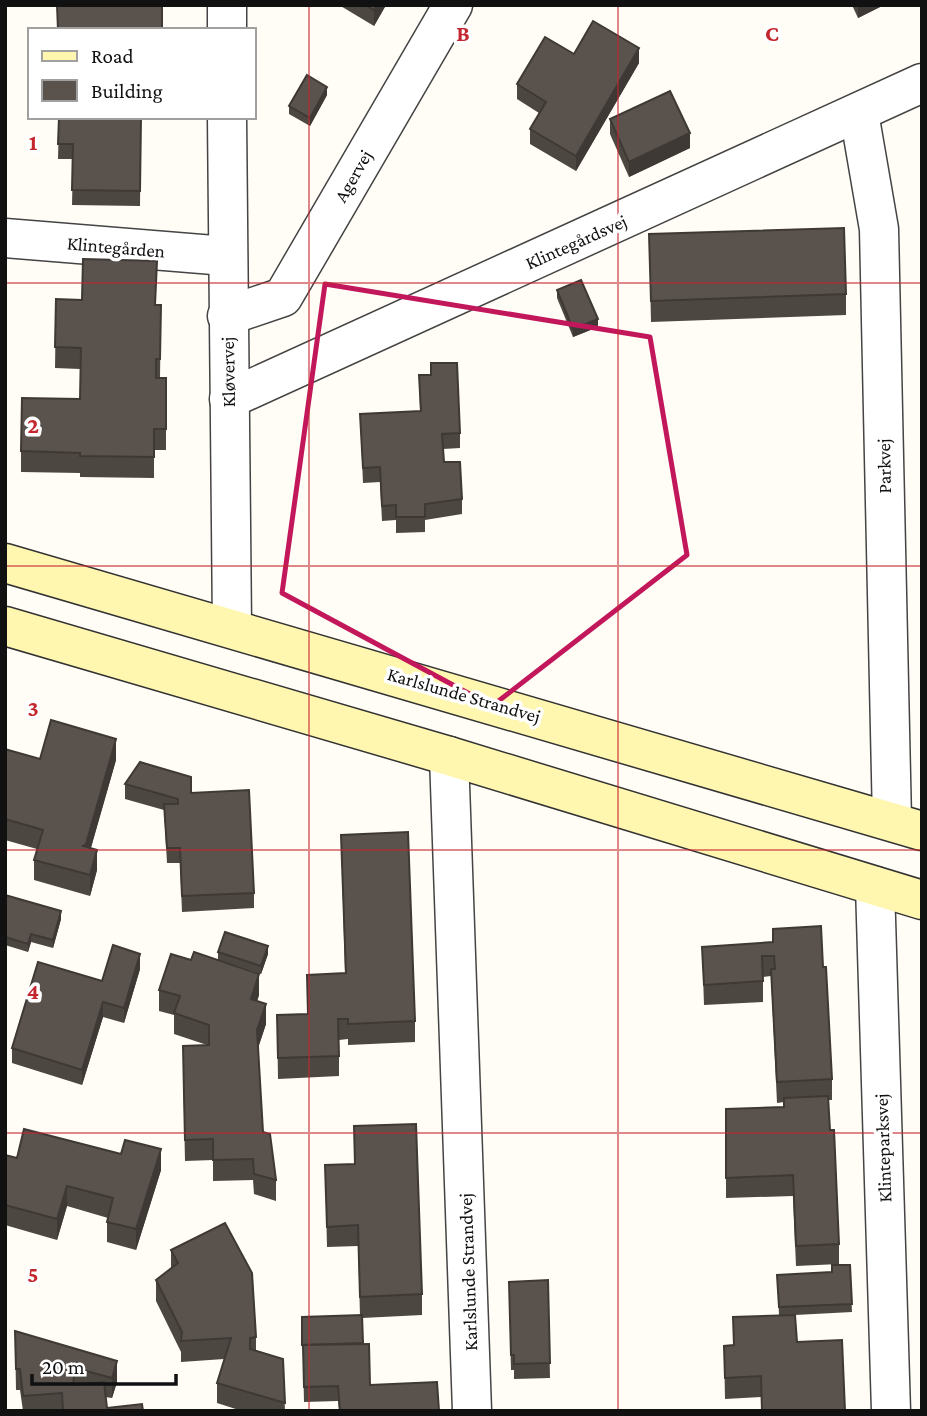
<svg xmlns="http://www.w3.org/2000/svg" width="927" height="1416" font-family="'Crimson Pro',serif">
<rect width="100%" height="100%" fill="#fffdf5"/>
<g fill="none" stroke-linecap="round" stroke-linejoin="round">
<defs>
<g id="minor">
<path d="M227 30V5"/>
<path d="M859 113 879 229 892 821"/>
<path d="M227 117 232 627"/>
<path d="M5 238 226 256"/>
<path d="M227 316 283 297 453 5"/>
<path d="M229 399 922 83"/>
<path d="M449 756 472 1411"/>
<path d="M875 886 891 1411"/>
</g>
<g id="secondary">
<path d="M5 563 922 831"/>
<path d="M5 626 449 756 922 900"/>
</g>
</defs>
<use href="#minor" stroke="#444" stroke-width="41"/>
<use href="#secondary" stroke="#333" stroke-width="41"/>
<use href="#minor" stroke="#fff" stroke-width="38"/>
<use href="#secondary" stroke="#fff6b0" stroke-width="38"/>
</g>
<g fill="#4d4742">
<path d="M339 5H386L374 26Z"/>
<path d="M852 5H884L858 18Z"/>
<path d="M574 54 639 63 576 171 530 144V129L539 113 517 99V84Z"/>
<path d="M327 95 310 126 289 114V106Z"/>
<path d="M59 117H141L140 206 72 205 73 159H58Z"/>
<path d="M610 119 690 148 629 177 610 134Z"/>
<path d="M649 234 846 294V315L651 322Z"/>
<path d="M557 290 598 327 573 337 557 298Z"/>
<path d="M56 299 161 305 160 378H166V450H154V478L80 477V473L21 472V451L80 399V369L55 368Z"/>
<path d="M419 375 460 433V448L443 449 444 462 462 499V514L425 520V532L396 533V520L382 521 380 482 363 483 360 414 420 411Z"/>
<path d="M5 749 40 759 116 760 91 848 97 870 90 896 34 880V860L37 849 5 840Z"/>
<path d="M125 784 191 793 254 893V908L182 912 180 863H167L164 810 125 799Z"/>
<path d="M341 835 415 1021V1042L348 1045V1039L339 1040V1076L278 1079 277 1015 307 1014V975L345 974Z"/>
<path d="M5 895 61 919 53 948 31 942 28 952 5 945Z"/>
<path d="M773 929 823 967 832 1079V1100H828L830 1130 839 1244V1264L796 1266 793 1196 726 1198V1109L784 1107V1102L777 1103 771 976 763 977V1002L704 1005 702 947 773 942Z"/>
<path d="M218 952 268 954 261 974 218 960Z"/>
<path d="M140 969 124 1023 103 1017 82 1085 12 1063V1048L102 981Z"/>
<path d="M159 990 259 995 257 1001 266 1024 258 1048 263 1132 276 1180V1201L254 1194 253 1180 213 1181V1160L185 1161 183 1067 207 1045 174 1034V1015L159 1011Z"/>
<path d="M5 1155 17 1158 161 1170 136 1250 107 1242V1222L108 1218 67 1206 57 1240 5 1225Z"/>
<path d="M325 1165 422 1294V1315L362 1318 363 1344 370 1385 439 1411H339L338 1401 304 1402 302 1317 360 1315 358 1246 327 1247Z"/>
<path d="M171 1250 256 1337V1350L283 1359 285 1411H242L217 1403V1383L224 1359 181 1362V1352L156 1301V1280L171 1269Z"/>
<path d="M850 1265 852 1312 795 1315 797 1342 845 1411H761V1397L725 1399 724 1346 733 1345V1317L779 1315 777 1275 832 1272Z"/>
<path d="M548 1280 550 1378 514 1379V1370H511L509 1297Z"/>
<path d="M15 1331 117 1361V1382L112 1398 105 1397 107 1408 143 1411H23L20 1390H16Z"/>
</g>
<g fill="#3f3936">
<path d="M377 5H386L374 26V10Z"/>
<path d="M858 5H884L858 18Z"/>
<path d="M639 48V63L576 171V156Z"/>
<path d="M327 87V95L310 126V118Z"/>
<path d="M690 133V148L629 177V162Z"/>
<path d="M598 319V327L573 337V329Z"/>
<path d="M116 739V760L86 864 83 846Z"/>
<path d="M97 850V870L90 896V875Z"/>
<path d="M61 911V919L53 948V940Z"/>
<path d="M31 934V942L28 952V944Z"/>
<path d="M268 946V954L261 974V966Z"/>
<path d="M140 954V969L124 1023V1008Z"/>
<path d="M259 974V995L251 1020V999Z"/>
<path d="M103 1002V1017L82 1085V1070Z"/>
<path d="M266 1004V1024L257 1051V1030Z"/>
<path d="M161 1149V1170L136 1250V1229Z"/>
<path d="M67 1186V1206L57 1240V1219Z"/>
<path d="M117 1361V1382L112 1398V1378Z"/>
</g>
<g fill="#5a524d" stroke="#3f3936" stroke-width="2">
<path d="M57 5H162V30H58Z"/>
<path d="M365 5H377L374 10Z"/>
<path d="M593 21 639 48 576 156 530 129 546 102 517 84 545 37 574 54Z"/>
<path d="M307 75 327 87 310 118 289 106Z"/>
<path d="M670 91 690 133 629 162 610 119Z"/>
<path d="M59 117H141L140 191 72 190 73 144H58Z"/>
<path d="M844 228 846 294 651 301 649 234Z"/>
<path d="M83 259 157 261 155 305H161L160 359H156V378H166V429H154V457L80 456V453L21 451 22 398 80 399 81 348 55 347 56 299 82 300Z"/>
<path d="M581 280 598 319 573 329 557 290Z"/>
<path d="M431 363H457L460 433 442 434 444 462H460L462 499 425 504V517H396V505L382 506 380 467 363 468 360 414 421 411 419 375H431Z"/>
<path d="M51 720 116 739 86 844 83 846 97 850 90 875 34 860 43 830 5 819V749L40 759Z"/>
<path d="M140 762 191 777V793L249 790 254 893 182 896 180 848H167L164 804H178V799L125 784Z"/>
<path d="M408 832 415 1021 348 1024V1019H338L339 1056 278 1058 277 1015 308 1014 307 975 346 973 341 835Z"/>
<path d="M5 895 61 911 53 940 31 934 28 944 5 937Z"/>
<path d="M821 926 823 967H826L832 1079 777 1082 771 969H775L774 956H762L763 981 704 985 702 947 773 942V929Z"/>
<path d="M225 932 268 946 261 966 218 952Z"/>
<path d="M113 945 140 954 124 1008 103 1002 82 1070 12 1048 38 962 102 981Z"/>
<path d="M194 952 259 974 251 999 266 1004 257 1030 263 1132 270 1134 276 1180 254 1174 253 1159 213 1160V1139L185 1140 183 1046 209 1045V1025L174 1013 180 996 159 990 171 954 191 960Z"/>
<path d="M828 1096 830 1130H834L839 1244 796 1246 793 1175 726 1178V1109L784 1107V1098Z"/>
<path d="M416 1124 422 1294 360 1297 358 1225 327 1227 325 1165 355 1164 354 1126Z"/>
<path d="M24 1129 121 1154 125 1140 161 1149 136 1229 107 1222 113 1198 67 1186 57 1219 5 1205V1155L17 1158Z"/>
<path d="M225 1223 252 1273 256 1337 250 1338V1349L283 1359 285 1403 217 1383 231 1338 181 1341 182 1332 156 1280 178 1263 171 1250Z"/>
<path d="M832 1265H850L852 1304 779 1307 777 1275 832 1272Z"/>
<path d="M548 1280 550 1363 514 1364V1355H511L509 1282Z"/>
<path d="M362 1315 363 1343 302 1345V1317Z"/>
<path d="M795 1315 797 1342 842 1340 845 1411H762L761 1376 725 1378 724 1346 734 1345 733 1317Z"/>
<path d="M15 1331 117 1361 112 1378 75 1368 73 1385 104 1382 107 1408 142 1404 143 1411H63L62 1393 23 1396 20 1369H16Z"/>
<path d="M369 1344 370 1385 437 1382 439 1411H340L338 1386 304 1387 303 1345Z"/>
</g>
<path fill="none" stroke="#c2185b" stroke-width="5" stroke-linejoin="round" d="M325 284 650 337 687 555 492 706 282 593Z"/>
<path fill="none" stroke="#c4262e" stroke-width="2" stroke-opacity="0.55" d="M309 5V1411M618 5V1411M5 283H922M5 566H922M5 850H922M5 1133H922"/>
<g text-anchor="middle" dominant-baseline="central" stroke-width="7" stroke-linejoin="round" paint-order="stroke">
<g font-size="19" fill="#111" stroke="#fff">
<text transform="translate(353 176) rotate(-60)">Agervej</text>
<text transform="translate(576 242) rotate(-24)">Klintegårdsvej</text>
<text transform="translate(116 247) rotate(5)">Klintegården</text>
<text transform="translate(228 372) rotate(-91)">Kløvervej</text>
<text transform="translate(884 466) rotate(-91)">Parkvej</text>
<text transform="translate(464 695) rotate(16)">Karlslunde Strandvej</text>
<text transform="translate(883 1148) rotate(-92)">Klinteparksvej</text>
<text transform="translate(468 1272) rotate(-92)">Karlslunde Strandvej</text>
</g>
</g>
<g font-size="23" text-anchor="middle" font-weight="bold" fill="#c4262e" stroke="#fff" stroke-width="7" stroke-linejoin="round" paint-order="stroke">
<text x="463" y="41">B</text>
<text x="772" y="41">C</text>
<text x="33" y="150">1</text>
<text x="33" y="433">2</text>
<text x="33" y="716">3</text>
<text x="33" y="999">4</text>
<text x="33" y="1282">5</text>
</g>
<rect width="927" height="1416" fill="none" stroke="#111111" stroke-width="14"/>
<rect x="28" y="28" width="228" height="91" fill="#ffffff" stroke="#a0a0a0" stroke-width="2"/>
<rect x="42" y="51" width="35" height="10" fill="#fff6b0" stroke="#a0a0a0" stroke-width="2"/>
<text x="91" y="63" font-size="21" fill="#111111">Road</text>
<rect x="42" y="80" width="35" height="21" fill="#5a524d" stroke="#a0a0a0" stroke-width="2"/>
<text x="91" y="98" font-size="21" fill="#111111">Building</text>
<path d="M32 1374v10h144v-10" fill="none" stroke="#111111" stroke-width="3.5"/>
<text x="42" y="1374" font-size="21" fill="#111111" stroke="#ffffff" stroke-width="5" paint-order="stroke">20 m</text>
</svg>
